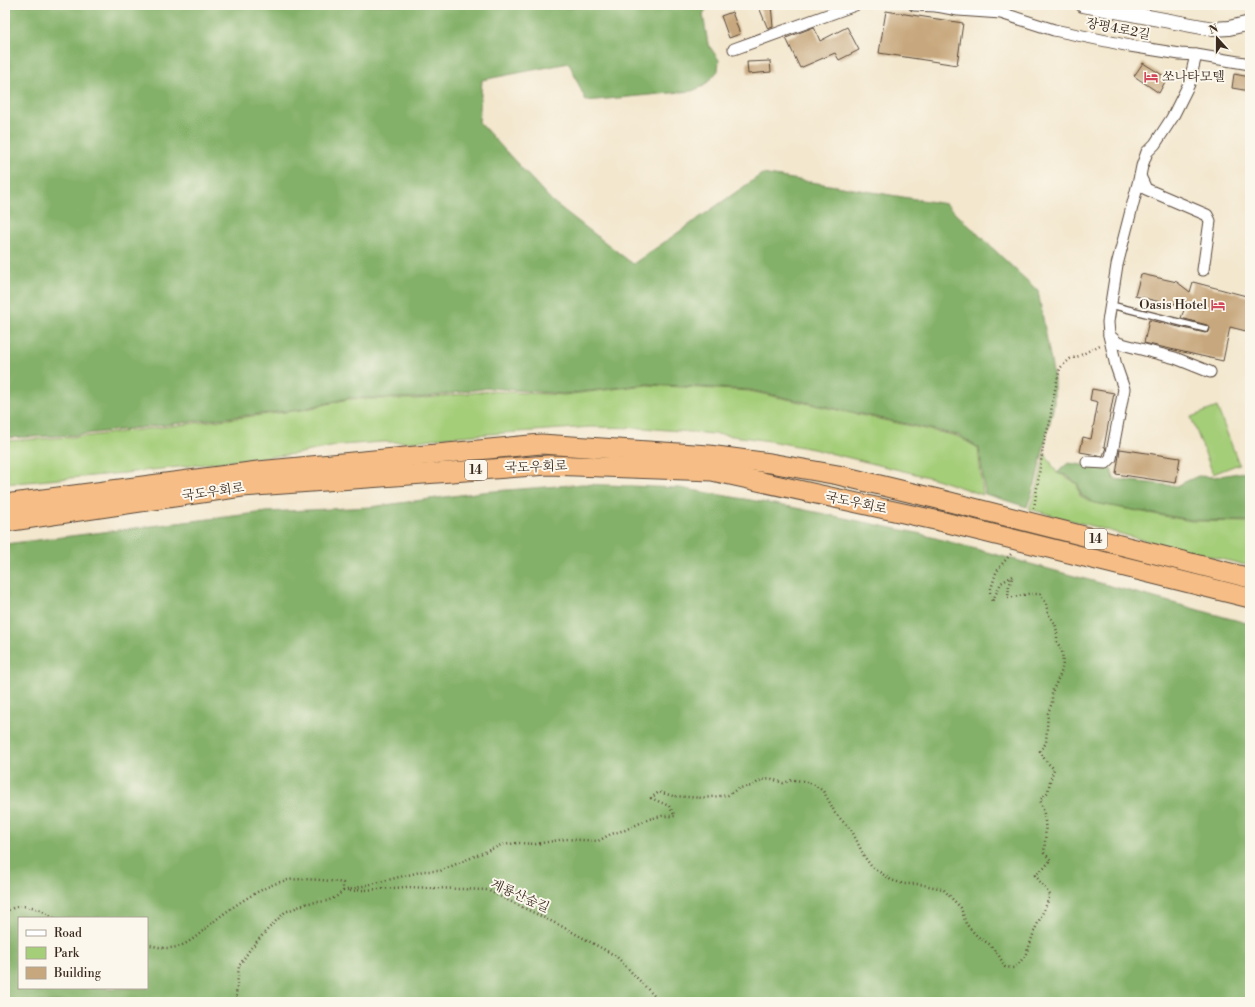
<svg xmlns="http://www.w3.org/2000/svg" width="1255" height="1007" font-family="'Libre Bodoni','Noto Serif KR',serif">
<rect width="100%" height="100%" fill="#fbf7ec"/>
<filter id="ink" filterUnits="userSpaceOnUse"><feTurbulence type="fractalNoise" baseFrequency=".025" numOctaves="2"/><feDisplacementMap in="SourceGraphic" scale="8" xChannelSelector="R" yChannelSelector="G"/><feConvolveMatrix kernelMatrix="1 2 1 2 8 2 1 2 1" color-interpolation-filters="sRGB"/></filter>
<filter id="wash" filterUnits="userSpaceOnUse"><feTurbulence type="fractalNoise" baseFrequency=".012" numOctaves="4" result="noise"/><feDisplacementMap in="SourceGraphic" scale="16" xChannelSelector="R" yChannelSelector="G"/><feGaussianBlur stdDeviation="0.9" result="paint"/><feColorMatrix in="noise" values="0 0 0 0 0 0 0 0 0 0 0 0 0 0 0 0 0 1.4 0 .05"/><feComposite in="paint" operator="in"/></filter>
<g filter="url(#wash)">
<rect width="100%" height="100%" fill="#f3e7ce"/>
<g fill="#a5ce79" stroke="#707c4c">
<path d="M647 385 749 391 957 436 978 448 983 495 936 479 813 449 770 441 725 435 644 428 591 427 446 437 412 442H382L341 445 295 454 125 473 5 484V441L89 436 303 410 348 399H418L489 391 564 395Z"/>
<path d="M1217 407 1239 464 1213 474 1191 417Z"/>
<path d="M1045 453 1057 473 1065 476 1077 484 1080 496 1094 503 1191 521 1246 522 1250 523V566L1143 540 1029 509 1038 485Z"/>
</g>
<g fill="#84b169" stroke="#606e44" fill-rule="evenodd">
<path d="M5 5H557L566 8 593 5H709L703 14 708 44 719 60 718 71 704 86 692 91 586 101 569 63 482 80 479 122 552 201 633 264 762 174 946 204 1038 291 1054 378V405L1035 485 1027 507 985 494 979 448 958 435 750 390 647 384 564 394 489 388 419 398H348L303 409 77 435 5 438Z"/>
<path d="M1068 463 1111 469 1114 479 1176 486 1198 476 1214 477 1250 471V522L1246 521 1191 520 1095 503 1081 495 1078 484 1066 475 1057 473Z"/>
<path d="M583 484 680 488 791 507 917 533 1250 624V1002H5V544L266 512 370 507 482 492ZM19 918H147V988H19Z"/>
</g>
<g id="blocks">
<g fill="#c7a77d">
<path d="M758 5H771L773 27 768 29Z"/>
<path d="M886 11 963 23 957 65 879 53Z"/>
<path d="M732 12 740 34 729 38 721 16Z"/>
<path d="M814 27 820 41 847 27 859 50 839 60 835 53 800 68 786 38Z"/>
<path d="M770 61 771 72 748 74 747 62Z"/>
<path d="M1143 63 1167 78 1159 93 1134 76Z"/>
<path d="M1234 74 1250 77V91L1232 88Z"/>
<path d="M1141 274 1177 282 1190 292 1193 282 1250 297V332L1230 327 1223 361 1144 343 1149 320 1205 333 1209 332 1210 328 1207 325 1181 318 1187 302 1170 304 1135 296Z"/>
<path d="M1092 389 1114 393 1104 447H1106L1103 456 1080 452 1083 437 1091 439 1098 402 1090 400Z"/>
<path d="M1120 449 1180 458 1176 483 1116 474Z"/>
</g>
</g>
</g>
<g filter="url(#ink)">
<use href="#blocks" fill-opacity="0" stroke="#574638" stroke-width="1"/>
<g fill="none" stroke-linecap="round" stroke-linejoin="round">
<defs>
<path id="service" d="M1111 305 1206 329"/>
<g id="minor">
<path d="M914 5 937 6"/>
<path d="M936 5 937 6 958 10 1001 13 1054 30 1130 46 1180 54 1196 55 1250 64"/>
<path d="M734 49 855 5"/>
<path d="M1196 55 1189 84 1172 118 1155 144 1147 152 1142 166 1140 176 1146 189 1207 215 1210 221 1203 270"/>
<path d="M1140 176 1117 265 1108 322 1109 335 1118 343 1175 358 1210 372"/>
<path d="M1087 462 1106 463 1111 458 1124 389 1116 366 1109 335"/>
</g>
<path id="tertiary" d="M1083 5 1213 29 1229 28 1250 23"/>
<g id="trunk">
<path d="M5 504 258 471 541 444 709 455 770 463 838 475 942 500"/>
<path d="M5 522 242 487 548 465 712 471 944 522"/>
</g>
</defs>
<use href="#service" stroke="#574638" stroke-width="8"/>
<use href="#minor" stroke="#574638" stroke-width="13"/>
<use href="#tertiary" stroke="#574638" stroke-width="16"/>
<use href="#trunk" stroke="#574638" stroke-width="21"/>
<g stroke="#574638" stroke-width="2.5" stroke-dasharray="1 3" stroke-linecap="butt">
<path d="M1034 508 1044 441 1050 422 1052 403 1060 368 1070 359 1079 356 1100 345"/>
<path d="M343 891 424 871H440L501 845 518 843 536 844 565 839 598 841 611 834 625 830 649 819 662 816H675L669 806 651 798 659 792 673 796 703 798 728 795 739 788 752 786 761 780 772 779 783 783 793 780 803 781 813 784 823 791 829 801 835 813 852 831 864 856 871 866 891 880 904 884H919L943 889 961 908 966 924 977 936 989 944 998 954 1005 967 1014 968C1029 955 1029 944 1036 927 1041 916 1046 907 1050 895L1035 875 1044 868 1051 860 1044 853C1046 834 1047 818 1040 800L1048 792 1050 781 1054 769 1045 760 1040 751 1046 743 1048 713 1052 703V692L1061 673 1063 663 1062 651 1057 642V632L1055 623 1048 614 1046 603 1040 594H1028L1008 598 1009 586 1013 576 1001 583 992 602 990 592 996 573 1001 565 1011 554"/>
<path d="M350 891 407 887 487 890 563 927 616 956 660 1002"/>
<path d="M5 912C22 901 39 907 54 918"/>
<path d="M147 944C153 946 161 948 168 948 186 948 199 934 212 923 230 908 265 884 288 880 302 878 329 880 343 883V891L336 897 327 901 308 903 285 912 269 928 251 948 239 966 236 996 233 1002"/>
</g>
<use href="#service" stroke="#fff" stroke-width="5.5"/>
<use href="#minor" stroke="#fff" stroke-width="11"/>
<use href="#tertiary" stroke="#fff" stroke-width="14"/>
<use href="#trunk" stroke="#f6be86" stroke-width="19"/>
<defs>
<g id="trunk-bridge">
<path d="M942 500 1250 578"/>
<path d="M944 522 1250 598"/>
</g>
</defs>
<use href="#trunk-bridge" stroke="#574638" stroke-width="21" stroke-linecap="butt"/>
<use href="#trunk-bridge" stroke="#f6be86" stroke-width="19"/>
</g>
</g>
<defs>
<symbol id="hotel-bare" viewBox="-9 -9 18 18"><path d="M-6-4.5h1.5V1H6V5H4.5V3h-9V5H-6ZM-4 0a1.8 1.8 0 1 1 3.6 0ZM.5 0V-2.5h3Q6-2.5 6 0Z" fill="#d1495b" stroke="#fbf7ec" stroke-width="2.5" paint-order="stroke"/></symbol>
</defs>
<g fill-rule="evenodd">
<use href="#hotel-bare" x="1141" y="67" width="20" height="20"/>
<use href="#hotel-bare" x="1208" y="295" width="20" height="20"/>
</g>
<g text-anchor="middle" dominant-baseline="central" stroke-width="4" stroke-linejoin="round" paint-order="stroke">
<g fill="#fbf7ec" stroke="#75685c" stroke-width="1">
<rect x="465" y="460" width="22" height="20" rx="3"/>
<rect x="1085" y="529" width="22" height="20" rx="3"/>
</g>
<g font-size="12" font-weight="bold" fill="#3b2a1e">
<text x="476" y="470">14</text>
<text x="1096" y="539">14</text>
</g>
<g font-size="13" fill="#3b2a1e" stroke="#fbf7ec">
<text transform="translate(1118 29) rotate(11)">장평4로2길</text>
<text transform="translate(536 467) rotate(-2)">국도우회로</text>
<text transform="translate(213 492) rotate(-8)">국도우회로</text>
<text transform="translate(856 503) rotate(12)">국도우회로</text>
<text transform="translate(520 896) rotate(24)">계룡산숲길</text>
</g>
<g font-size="13" fill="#3b2a1e" stroke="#fbf7ec" text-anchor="start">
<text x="1162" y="77">쏘나타모텔</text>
<text x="1207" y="305" text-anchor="end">Oasis Hotel</text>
</g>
</g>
<rect width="1255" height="1007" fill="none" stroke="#fbf7ec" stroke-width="20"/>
<rect x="18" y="917" width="130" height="72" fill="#fbf7ec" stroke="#aea59a"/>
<rect x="26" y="930" width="20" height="6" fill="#ffffff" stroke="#aea59a"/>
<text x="54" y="937" font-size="12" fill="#3b2a1e">Road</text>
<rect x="26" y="947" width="20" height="12" fill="#a5ce79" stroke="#aea59a"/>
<text x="54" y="957" font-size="12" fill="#3b2a1e">Park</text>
<rect x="26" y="967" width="20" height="12" fill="#c7a77d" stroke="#aea59a"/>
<text x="54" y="977" font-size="12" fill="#3b2a1e">Building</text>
<g transform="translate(1217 38) rotate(339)" stroke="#fbf7ec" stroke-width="3" paint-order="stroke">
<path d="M0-3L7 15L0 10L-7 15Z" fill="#3b2a1e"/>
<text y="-6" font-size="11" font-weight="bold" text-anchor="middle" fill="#3b2a1e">N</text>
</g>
</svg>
